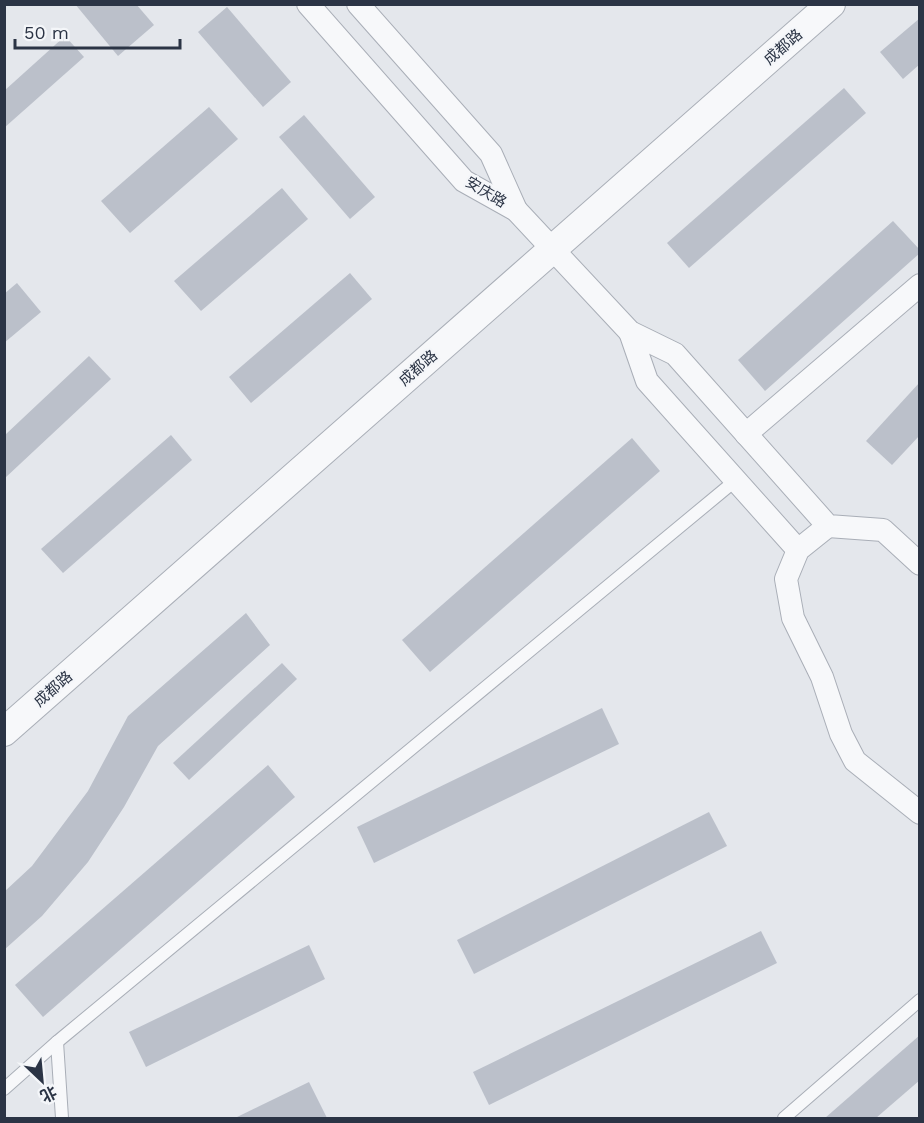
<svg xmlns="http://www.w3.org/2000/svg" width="924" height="1123" font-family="'Work Sans','Noto Sans SC',sans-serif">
<rect width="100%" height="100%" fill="#e4e7ec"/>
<g fill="#bbc0ca">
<path d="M75 4H136L154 25 118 56Z"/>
<path d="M227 7 291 82 263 107 198 32Z"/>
<path d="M920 18V64L903 79 880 52Z"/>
<path d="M65 36 84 57 4 128V91Z"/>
<path d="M844 88 866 113 689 268 667 243Z"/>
<path d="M209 107 238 139 130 233 101 201Z"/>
<path d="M304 115 375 197 350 219 279 137Z"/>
<path d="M282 188 308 219 201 311 174 281Z"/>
<path d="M893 221 920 250V253L765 391 738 360Z"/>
<path d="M350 273 372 299 251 403 229 377Z"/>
<path d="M17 283 41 312 4 343V294Z"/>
<path d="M89 356 111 379 5 478V435Z"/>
<path d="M920 382V435L892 465 866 441Z"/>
<path d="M171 435 192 460 63 573 41 549Z"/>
<path d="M632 438 660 471 430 672 402 640Z"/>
<path d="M246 613 270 645 158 746 124 807 88 862 42 916 4 950V892L32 866 88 791 128 716Z"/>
<path d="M282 663 297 679 189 780 173 763Z"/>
<path d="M602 708 619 744 374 863 357 827Z"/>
<path d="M268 765 295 797 43 1017 15 985Z"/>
<path d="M709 812 727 846 474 974 457 940Z"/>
<path d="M761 931 777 963 489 1105 473 1072Z"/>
<path d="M309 945 325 979 146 1067 129 1032Z"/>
<path d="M920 1035V1080L876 1118H825Z"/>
<path d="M309 1082 327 1118H235Z"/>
</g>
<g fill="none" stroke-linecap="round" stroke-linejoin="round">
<defs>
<g id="service">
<path d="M57 1042 62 1118"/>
<path d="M4 1089 57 1042 736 480"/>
<path d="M784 1118 920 1000"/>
</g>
<g id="minor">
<path d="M308 4 464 181 516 210 630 332 675 354 828 526 883 530 920 564"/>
<path d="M358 4 491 154 516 210"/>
<path d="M630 332 647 381 798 550"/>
<path d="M746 434 920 285"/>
<path d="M828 526 798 550 786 579 793 618 822 677 841 734 855 761 920 813"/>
</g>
<path id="tertiary" d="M4 732 831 4"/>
</defs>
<use href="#service" stroke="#a9aeb7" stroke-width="14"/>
<use href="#minor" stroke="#a9aeb7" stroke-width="24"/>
<use href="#tertiary" stroke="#a9aeb7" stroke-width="30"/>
<use href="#service" stroke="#f7f8fa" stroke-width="12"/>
<use href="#minor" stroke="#f7f8fa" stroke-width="22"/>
<use href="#tertiary" stroke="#f7f8fa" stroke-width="28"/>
</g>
<g text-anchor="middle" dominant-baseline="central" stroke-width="4.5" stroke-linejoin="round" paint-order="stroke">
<g font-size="15" fill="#2b3445" stroke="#f4f6f9">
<text transform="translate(783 47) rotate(-41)">成都路</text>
<text transform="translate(486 192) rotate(31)">安庆路</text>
<text transform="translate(418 368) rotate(-41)">成都路</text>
<text transform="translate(53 689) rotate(-41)">成都路</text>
</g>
</g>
<rect width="924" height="1123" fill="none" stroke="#2b3445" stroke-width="12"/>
<g transform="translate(42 1081) rotate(154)" stroke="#f4f6f9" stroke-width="4.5" paint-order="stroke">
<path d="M0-4.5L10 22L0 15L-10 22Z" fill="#2b3445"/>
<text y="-9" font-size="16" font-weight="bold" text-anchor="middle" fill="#2b3445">北</text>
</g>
<path d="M15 39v9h165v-9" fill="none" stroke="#2b3445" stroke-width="3"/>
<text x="24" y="39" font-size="18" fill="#2b3445" stroke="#f4f6f9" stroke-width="4.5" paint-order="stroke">50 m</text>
</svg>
